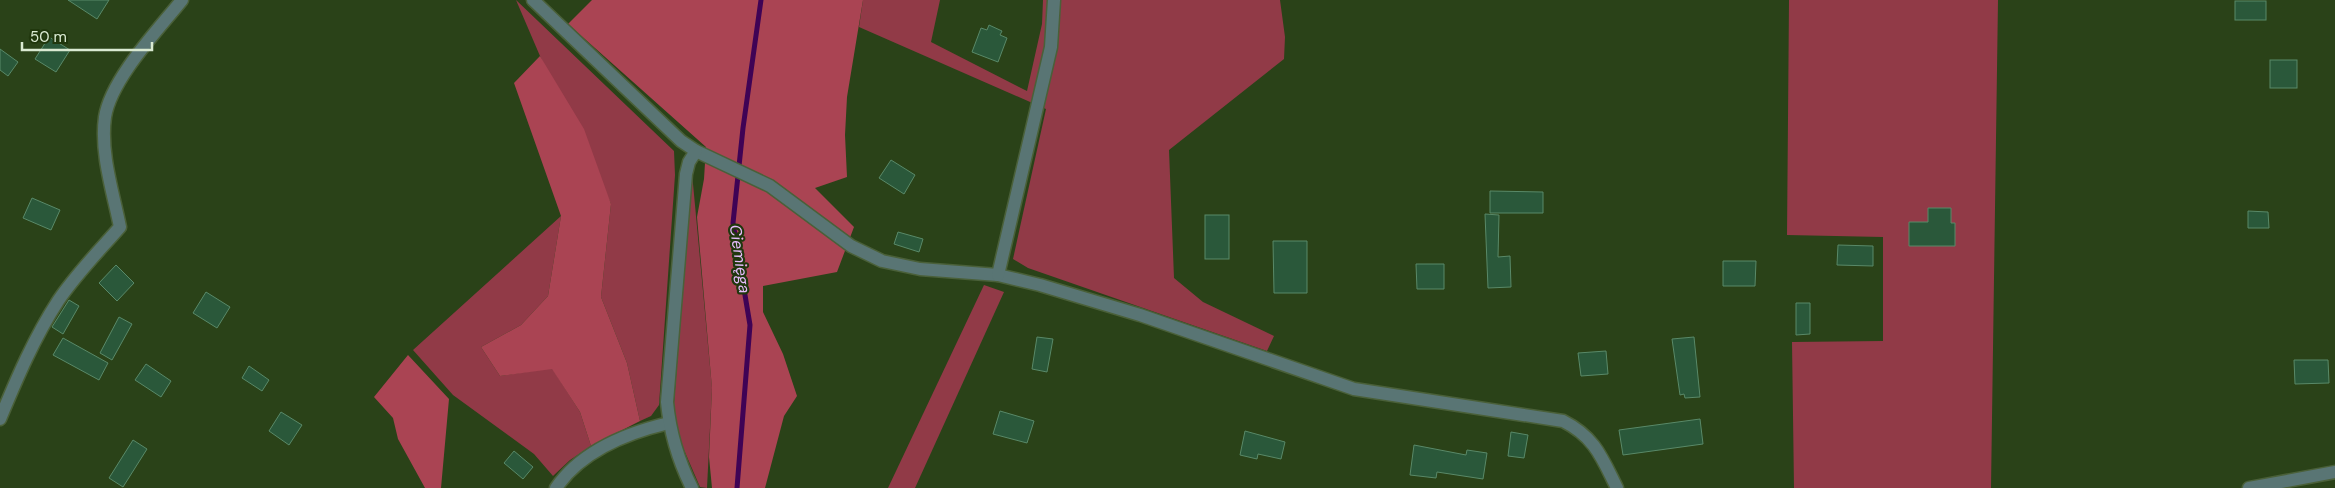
<svg xmlns="http://www.w3.org/2000/svg" width="2335" height="488" font-family="'DM Sans',sans-serif">
<rect width="100%" height="100%" fill="#2a4218"/>
<g fill="#913a47">
<path d="M516 0 674 151 675 175 659 405 651 416 640 421 627 363 601 297 611 204 540 56Z"/>
<path d="M863 0H940L931 42 1027 91 1042 24 1043 0H1280L1285 37 1284 59 1169 150 1174 278 1203 302 1274 336 1267 351 1028 268 1013 259 1046 109 859 27Z"/>
<path d="M1789 0H1998L1991 488H1794L1792 342 1883 341V237L1787 235Z"/>
<path d="M692 173 712 388 707 488 700 487 681 443 673 416Z"/>
<path d="M561 216 548 296 521 325 481 347 500 376 552 368 580 412 591 446 570 460 553 476 534 454 453 395 413 350Z"/>
<path d="M984 285 1004 292 915 488H888Z"/>
</g>
<g fill="#aa4453">
<path d="M592 0H863L847 97 845 135 847 177 815 188 854 227 837 272 763 286V312L783 354 797 396 784 416 765 488H712L709 457 712 388 697 217 704 179 706 147 568 24Z"/>
<path d="M540 56 584 129 611 204 601 297 627 363 640 421 591 446 580 412 552 369 500 376 481 347 521 325 548 296 561 216 514 83Z"/>
<path d="M408 355 449 399 441 488H425L398 439 393 418 374 397Z"/>
</g>
<g fill="none" stroke-linecap="round" stroke-linejoin="round">
<path stroke="#3f0355" stroke-width="5" d="M737 488 750 325 733 223 743 128 761 0"/>
</g>
<g fill="#2a583a" stroke="#598968">
<path d="M68 0H109L97 19Z"/>
<rect x="2235" y="1" width="31" height="19"/>
<path d="M989 25 1002 31 1000 35 1007 38 998 62 972 52 981 28 987 30Z"/>
<path d="M49 37 70 50 56 72 35 59Z"/>
<path d="M0 49 18 62 8 76 0 70Z"/>
<rect x="2270" y="60" width="27" height="28"/>
<path d="M891 160 915 175 904 194 879 178Z"/>
<path d="M1490 191 1543 192V213H1490Z"/>
<path d="M32 198 60 210 51 230 23 218Z"/>
<path d="M1928 208H1951V223H1955V246H1909V222H1928Z"/>
<path d="M2248 211 2268 212 2269 228H2248Z"/>
<path d="M1485 214 1499 215 1498 257 1510 256 1511 287 1488 288Z"/>
<rect x="1205" y="215" width="24" height="44"/>
<path d="M898 232 923 239 919 252 894 244Z"/>
<path d="M1273 241H1307V293H1274Z"/>
<path d="M1838 245 1873 246V266L1837 265Z"/>
<path d="M1723 261H1756L1755 286H1723Z"/>
<path d="M1416 264H1444V289H1417Z"/>
<path d="M116 265 134 283 117 301 99 283Z"/>
<path d="M206 292 230 307 217 328 193 313Z"/>
<path d="M69 300 79 306 63 334 52 327Z"/>
<path d="M1796 303H1810V334L1796 335Z"/>
<path d="M119 317 132 324 112 360 100 353Z"/>
<path d="M1037 337 1053 339 1047 372 1032 369Z"/>
<path d="M1694 337 1700 397 1685 398 1684 394 1680 395 1672 339Z"/>
<path d="M63 338 108 363 99 380 53 355Z"/>
<path d="M1606 351 1608 374 1581 376 1578 353Z"/>
<path d="M2294 360H2328L2329 383 2295 384Z"/>
<path d="M146 364 171 381 161 397 135 380Z"/>
<path d="M249 366 269 380 262 391 242 378Z"/>
<path d="M1000 411 1034 421 1027 443 993 434Z"/>
<path d="M281 412 302 425 289 445 269 431Z"/>
<path d="M1700 419 1703 444 1623 455 1619 430Z"/>
<path d="M1245 431 1285 442 1281 459 1258 454 1257 459 1240 455Z"/>
<path d="M1511 432 1528 435 1524 458 1508 456Z"/>
<path d="M133 440 147 449 123 487 109 478Z"/>
<path d="M1414 445 1466 455 1467 450 1487 453 1483 479 1437 472 1436 478 1410 475Z"/>
<path d="M514 451 533 467 523 479 504 463Z"/>
</g>
<g fill="none" stroke-linecap="round" stroke-linejoin="round">
<defs>
<g id="street">
<path d="M533 0 681 141 696 151 770 186 851 246 882 261 920 269 998 275 1040 285 1140 315 1354 389 1563 421C1595 437 1602 458 1617 488"/>
<path d="M998 275 1051 47 1054 0"/>
<path d="M0 419C17 378 34 338 58 301 76 274 99 251 120 227 113 192 100 153 105 117 111 79 158 30 182 0"/>
<path d="M556 488C581 451 626 433 669 423"/>
<path d="M692 488C678 460 670 434 667 402L686 174 689 162 696 151"/>
<path d="M2249 488 2335 472"/>
</g>
</defs>
<use href="#street" stroke="#4a6039" stroke-width="15"/>
<use href="#street" stroke="#597574" stroke-width="12"/>
</g>
<g text-anchor="middle" dominant-baseline="central" stroke-width="4.5" stroke-linejoin="round" paint-order="stroke">
<g font-size="16" font-style="italic" fill="#e6bcfc" stroke="#20370d">
<text transform="translate(740 259) rotate(82)">Ciemięga</text>
</g>
</g>
<path d="M22 42v8h130v-8" fill="none" stroke="#daead2" stroke-width="2.5"/>
<text x="30" y="42" font-size="15" fill="#daead2" stroke="#20370d" stroke-width="4" paint-order="stroke">50 m</text>
</svg>
